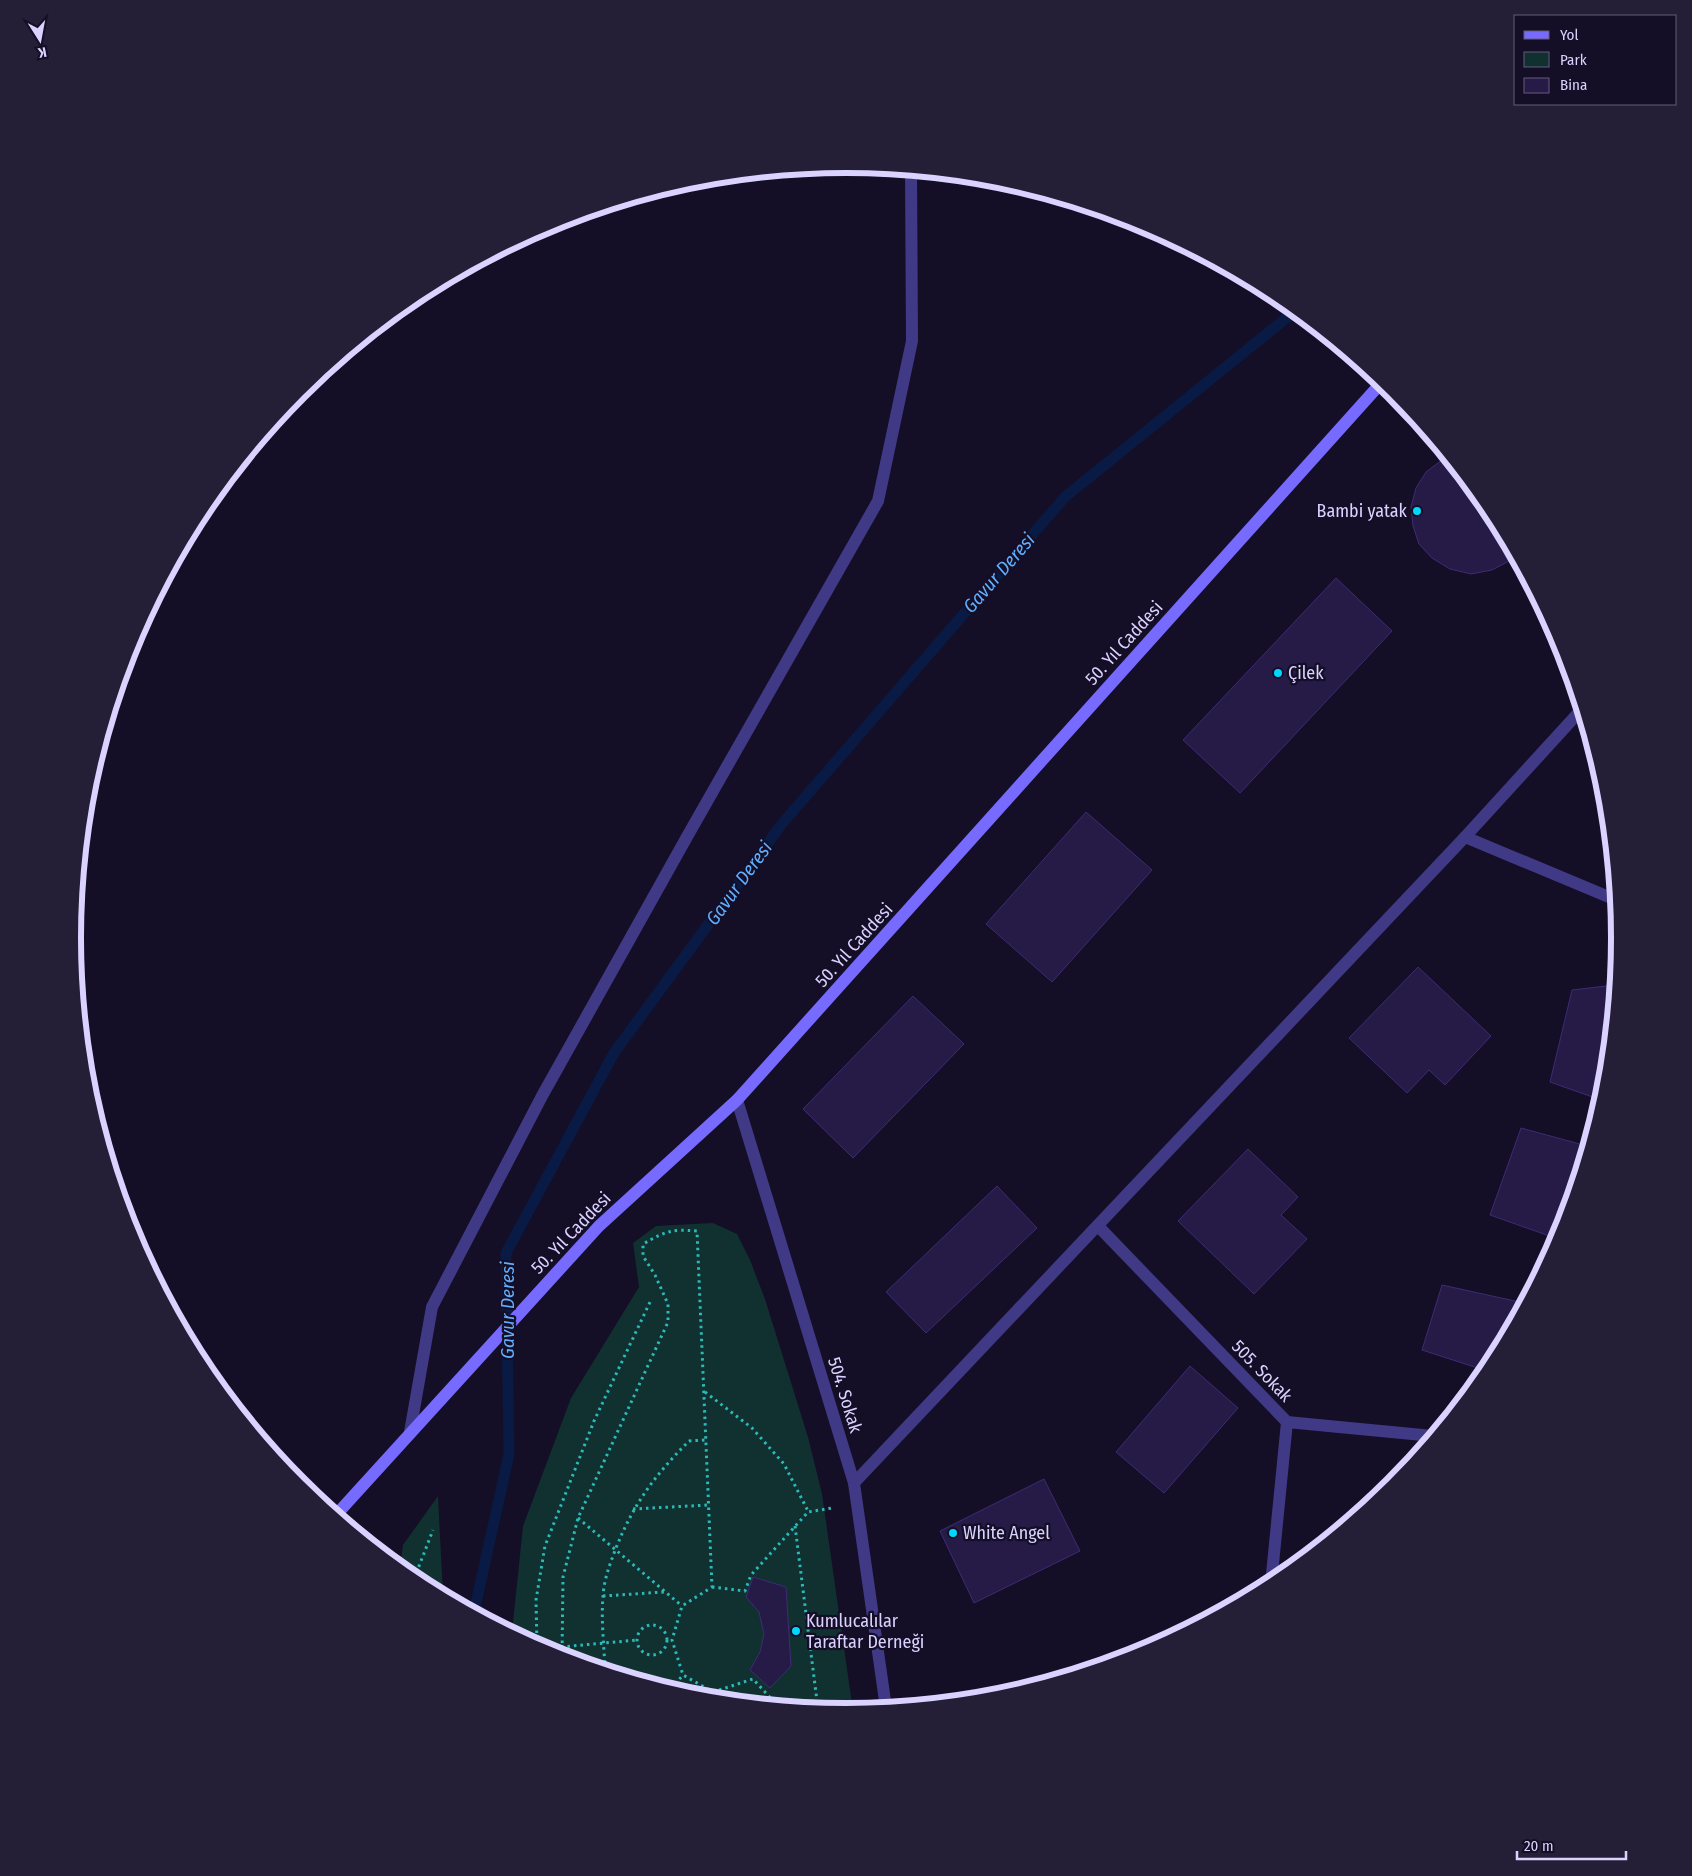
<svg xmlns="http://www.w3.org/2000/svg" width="1692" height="1876" font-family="'Fira Sans Condensed',sans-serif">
<rect width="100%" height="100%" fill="#140e26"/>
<g fill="#113030">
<path d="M713 1223 737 1234 750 1260 765 1299 808 1437 822 1494 853 1711H846L695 1697 550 1653 512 1632 523 1526 571 1398 639 1287 633 1243 656 1226Z"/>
<path d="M438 1496 443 1595 416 1581 400 1568 403 1545Z"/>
</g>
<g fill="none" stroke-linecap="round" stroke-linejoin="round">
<path stroke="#091b44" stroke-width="11" d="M474 1612 509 1454 506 1253 614 1053 781 825 1065 497 1295 311"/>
</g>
<g fill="#261a47" stroke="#3e2c74">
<path d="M1447 458 1489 509 1515 556 1511 560 1492 570 1471 574 1450 569 1432 558 1419 544 1413 526 1411 507 1416 488 1426 472 1442 460Z"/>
<path d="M1336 578 1392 631 1240 793 1183 740Z"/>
<path d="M1086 812 1152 870 1052 982 986 924Z"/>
<path d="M1418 967 1491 1036 1445 1085 1429 1070 1407 1093 1349 1038Z"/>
<path d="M1615 985 1605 1089 1601 1100 1550 1082 1572 990Z"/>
<path d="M913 996 964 1044 853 1158 803 1109Z"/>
<path d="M1521 1128 1587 1146 1558 1239 1490 1215Z"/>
<path d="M1248 1149 1298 1197 1281 1215 1307 1239 1254 1294 1178 1221Z"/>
<path d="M997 1186 1037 1228 926 1333 886 1292Z"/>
<path d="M1442 1285 1524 1303 1487 1371 1422 1350Z"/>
<path d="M1190 1366 1238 1408 1164 1493 1116 1452Z"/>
<path d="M1044 1479 1080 1551 974 1603 940 1531Z"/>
<path d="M753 1577 786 1587 791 1666 770 1688 750 1670 760 1652 764 1634 759 1612 746 1597Z"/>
<path d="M1140 1645 1143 1652 1142 1653 1069 1675Z"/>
</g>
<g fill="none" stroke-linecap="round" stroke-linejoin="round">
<g stroke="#2cbab9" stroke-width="3" stroke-dasharray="2.5 4" stroke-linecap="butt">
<path d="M705 1392 752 1428 784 1464 808 1511"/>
<path d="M633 1509 708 1505"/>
<path d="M578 1518 682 1606"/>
<path d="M795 1526 818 1709"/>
<path d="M414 1579 433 1530"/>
<path d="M712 1587 745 1591 751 1575 808 1512 832 1508"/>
<path d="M603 1596 664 1592"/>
<circle cx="652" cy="1640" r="15"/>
<path d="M537 1646 536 1600 545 1546 594 1421 650 1302"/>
<path d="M561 1647 637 1640"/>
<path d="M562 1656 563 1577 578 1518 668 1322V1304L655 1275 643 1256V1244C666 1231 671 1229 697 1231L712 1587 682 1606 672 1640 683 1675 713 1692V1698"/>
<path d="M605 1669C604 1645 601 1620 603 1596 604 1579 610 1564 616 1548 634 1503 655 1475 689 1441L706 1440"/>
<path d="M656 1685 676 1684"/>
<path d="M671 1689 683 1675"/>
<path d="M713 1692 753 1679 777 1705"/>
</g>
<g stroke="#403986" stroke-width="12">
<path d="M1465 837 1616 900"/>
<path d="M737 1100 854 1483 886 1708"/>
<path d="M1098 1226 1287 1422 1271 1584"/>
<path d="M1287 1422 1433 1436"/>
<path d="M410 1432 432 1307 542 1096 688 835 878 501 912 341 911 171"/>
<path d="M854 1483 1465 837 1581 710"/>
</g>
<path stroke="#766aff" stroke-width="12" d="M336 1515 599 1226 737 1100 1382 382"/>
</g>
<g fill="#00d7fe" stroke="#140e26" stroke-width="2">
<circle cx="1417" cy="511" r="5"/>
<circle cx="1278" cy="673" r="5"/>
<circle cx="953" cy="1533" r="5"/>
<circle cx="796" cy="1631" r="5"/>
</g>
<g text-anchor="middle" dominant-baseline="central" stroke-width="4.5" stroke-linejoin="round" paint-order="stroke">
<g font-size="18" fill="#dbd3ff" stroke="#140e26" text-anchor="start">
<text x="1407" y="511" text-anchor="end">Bambi yatak</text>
<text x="1288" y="673">Çilek</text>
<text x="963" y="1533">White Angel</text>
<text x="806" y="1621">Kumlucalılar<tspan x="806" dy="21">Taraftar Derneği</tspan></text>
</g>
<g font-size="18" fill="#dbd3ff" stroke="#140e26">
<text transform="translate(1124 643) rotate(-48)">50. Yıl Caddesi</text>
<text transform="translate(854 945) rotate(-48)">50. Yıl Caddesi</text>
<text transform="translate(571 1233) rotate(-46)">50. Yıl Caddesi</text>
<text transform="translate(1262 1371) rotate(46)">505. Sokak</text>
<text transform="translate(845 1395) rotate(73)">504. Sokak</text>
</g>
<g font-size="19" font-style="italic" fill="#61aeff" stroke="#140e26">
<text transform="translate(999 573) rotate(-49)">Gavur Deresi</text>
<text transform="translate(739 883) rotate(-54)">Gavur Deresi</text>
<text transform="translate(507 1310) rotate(-90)">Gavur Deresi</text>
</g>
</g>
<path d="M0 0H1692V1876H0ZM81 938a765 765 0 1 1 1530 0a765 765 0 1 1-1530 0Z" fill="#241e37" fill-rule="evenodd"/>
<path fill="none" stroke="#dbd3ff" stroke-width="6" d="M81 938a765 765 0 1 1 1530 0a765 765 0 1 1-1530 0Z"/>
<rect x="1514" y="15" width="162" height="90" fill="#140e26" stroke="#645d7d"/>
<rect x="1524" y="31" width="25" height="8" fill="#766aff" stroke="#645d7d"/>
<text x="1560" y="40" font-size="15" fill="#dbd3ff">Yol</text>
<rect x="1524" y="52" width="25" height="15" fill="#113030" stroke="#645d7d"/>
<text x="1560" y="65" font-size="15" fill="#dbd3ff">Park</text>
<rect x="1524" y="78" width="25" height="15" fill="#261a47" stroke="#645d7d"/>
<text x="1560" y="90" font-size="15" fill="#dbd3ff">Bina</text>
<g transform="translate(40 40) rotate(169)" stroke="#140e26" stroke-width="4" paint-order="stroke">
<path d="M0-4L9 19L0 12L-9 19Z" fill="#dbd3ff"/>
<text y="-8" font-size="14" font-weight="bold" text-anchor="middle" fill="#dbd3ff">K</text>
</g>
<path d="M1517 1851v8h109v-8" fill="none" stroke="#dbd3ff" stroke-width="2.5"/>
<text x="1524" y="1851" font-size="15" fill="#dbd3ff" stroke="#140e26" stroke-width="4" paint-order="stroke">20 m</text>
</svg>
